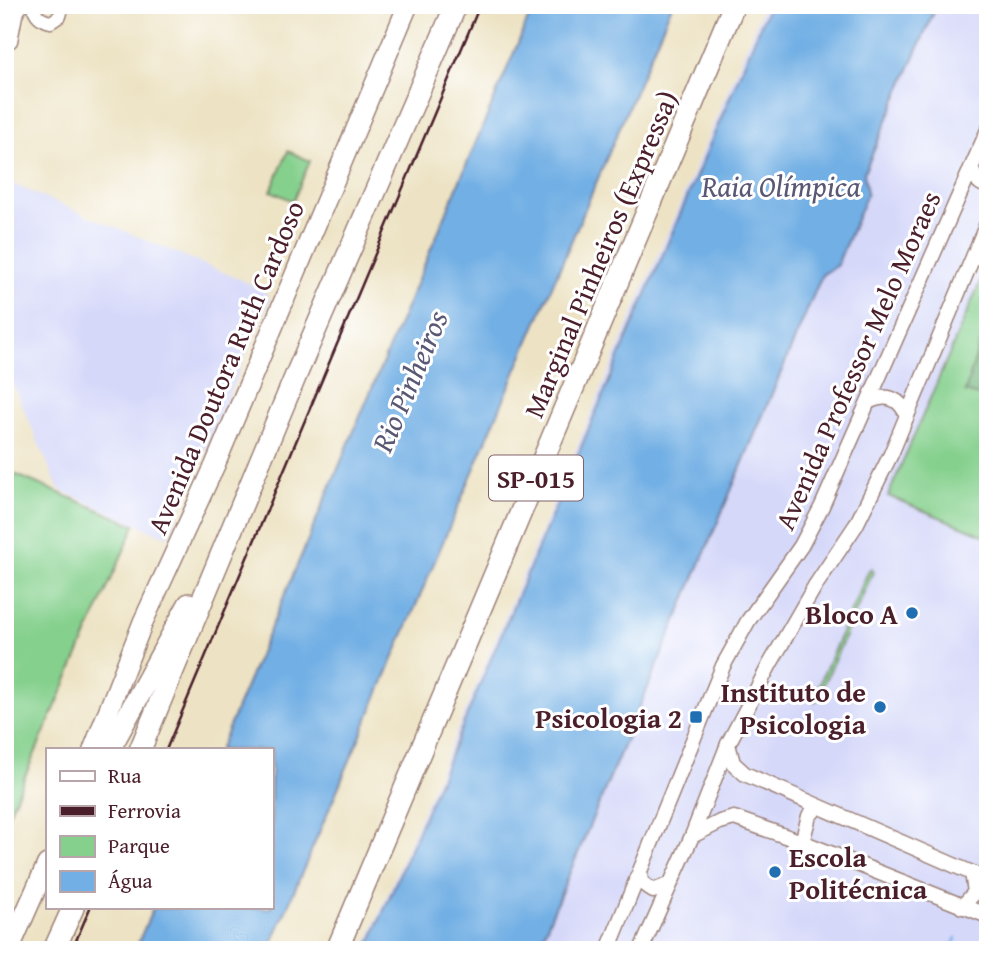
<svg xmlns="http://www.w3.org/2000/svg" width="993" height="955" font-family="'Gentium Book Plus',serif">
<rect width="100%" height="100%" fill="#fff"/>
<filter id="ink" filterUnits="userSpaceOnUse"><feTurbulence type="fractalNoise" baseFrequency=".0143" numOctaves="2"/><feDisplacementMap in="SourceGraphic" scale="14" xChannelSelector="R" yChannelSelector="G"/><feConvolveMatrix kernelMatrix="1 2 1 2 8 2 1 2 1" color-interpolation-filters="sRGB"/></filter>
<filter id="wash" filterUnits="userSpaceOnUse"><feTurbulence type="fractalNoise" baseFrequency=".00686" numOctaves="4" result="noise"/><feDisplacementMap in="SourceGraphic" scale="28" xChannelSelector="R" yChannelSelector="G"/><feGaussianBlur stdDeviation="1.57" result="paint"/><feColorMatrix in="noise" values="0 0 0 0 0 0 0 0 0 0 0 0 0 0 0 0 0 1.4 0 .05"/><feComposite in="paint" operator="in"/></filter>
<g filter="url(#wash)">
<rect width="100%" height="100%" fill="#ede3c4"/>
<g fill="#d5d8f9">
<path d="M764 5H988V950H364Z"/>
<path d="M5 181 263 289 270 299 169 535 164 536 60 490 56 483 5 366Z"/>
</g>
<g fill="#85d08d" stroke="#68785c" stroke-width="2">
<path d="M288 151 310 161 293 201 271 191Z"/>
<path d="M988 264V537L888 496Z"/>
<path d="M5 470 135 525 5 822Z"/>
<path d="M872 568 873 572 817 700 815 702 813 698 869 570Z"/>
</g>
<path fill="#6cb278" stroke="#5b6852" stroke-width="2" d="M988 329V399L965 392 979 346Z"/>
<g fill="#71afe4" stroke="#5e6788" stroke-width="2">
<path d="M534 5H672L269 950H135L153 908H271V750H219Z"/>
<path d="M769 5H937L864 173 867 194 837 265 822 275 537 950H367Z"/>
</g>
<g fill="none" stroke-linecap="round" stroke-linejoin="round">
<path stroke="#71afe4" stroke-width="2.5" d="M951 950 956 938"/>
</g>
</g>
<g filter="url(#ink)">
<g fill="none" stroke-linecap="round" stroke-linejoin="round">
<defs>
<g id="minor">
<path d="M33 5C35 15 40 20 51 22L60 16 63 5"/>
<path d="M5 45 11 41 16 15 22 5"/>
</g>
<g id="tertiary">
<path d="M971 168C975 177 977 184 988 186"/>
<path d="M870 401C887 393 901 399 907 416"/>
<path d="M728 744 733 763 745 774 988 880"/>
<path d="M692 836 720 822 734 818 802 842 988 916"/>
<path d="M802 842 809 816 817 807"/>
<path d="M640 873 641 882 653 891 668 885"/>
<path d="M962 907 975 892 972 873"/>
<path d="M608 950 723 666 748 621 801 546 822 506 988 130"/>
<path d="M641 950 692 836 728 744 770 664 815 586 856 525 891 454 988 221"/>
</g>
<g id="trunk">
<path d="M93 750 143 622 215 465 408 5"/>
<path d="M9 950 47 864"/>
</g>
<g id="motorway">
<path d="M109 750 189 604"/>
<path d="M140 750 296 375 456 5"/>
<path d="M54 950 73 908"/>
<path d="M337 950 734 5"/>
</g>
</defs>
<use href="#minor" stroke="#9c8178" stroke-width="15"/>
<use href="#tertiary" stroke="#9c8178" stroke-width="17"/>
<use href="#trunk" stroke="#9c8178" stroke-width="22"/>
<use href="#motorway" stroke="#9c8178" stroke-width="24"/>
<use href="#minor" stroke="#fff" stroke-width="12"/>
<use href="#tertiary" stroke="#fff" stroke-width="14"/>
<use href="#trunk" stroke="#fff" stroke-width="19"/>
<use href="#motorway" stroke="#fff" stroke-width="21"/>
<g stroke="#4a1f2b" stroke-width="2.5">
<path d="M166 750 480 5"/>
<path d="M72 950 90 908"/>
</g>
</g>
</g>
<g fill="#1f6fb2" stroke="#fff" stroke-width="2.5">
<circle cx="912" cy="613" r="7"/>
<circle cx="880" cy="707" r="7"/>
<rect x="689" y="710" width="14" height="14" rx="3.5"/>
<circle cx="775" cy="872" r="7"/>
</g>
<g text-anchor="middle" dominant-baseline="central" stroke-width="6" stroke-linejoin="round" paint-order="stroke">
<rect fill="#fff" stroke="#80626b" stroke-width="2" x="489" y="455.5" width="94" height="45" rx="5"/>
<g font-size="26" font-weight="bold" fill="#4a1f2b">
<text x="536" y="478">SP-015</text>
</g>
<g font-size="28" fill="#4a1f2b" stroke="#fff">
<text transform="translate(600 254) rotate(-67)">Marginal Pinheiros (Expressa)</text>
<text transform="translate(857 360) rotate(-66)">Avenida Professor Melo Moraes</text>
<text transform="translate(225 367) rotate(-67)">Avenida Doutora Ruth Cardoso</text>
</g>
<g font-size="28" font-weight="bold" fill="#4a1f2b" stroke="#fff" text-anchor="end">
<text x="898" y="613">Bloco A</text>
<text x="866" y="691">Instituto de<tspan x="866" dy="32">Psicologia</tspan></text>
<text x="682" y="717">Psicologia 2</text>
<text x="789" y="856" text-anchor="start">Escola<tspan x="789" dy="32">Politécnica</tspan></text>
</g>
<g font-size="30" font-style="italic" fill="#5a5975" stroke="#fff">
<text x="781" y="186">Raia Olímpica</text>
<text transform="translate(409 381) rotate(-67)">Rio Pinheiros</text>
</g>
</g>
<rect width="993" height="955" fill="none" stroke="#fff" stroke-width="28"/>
<rect x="46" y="748" width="228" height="161" fill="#ffffff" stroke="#b7a5aa" stroke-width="2"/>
<rect x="60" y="771" width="35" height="10" fill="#ffffff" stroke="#b7a5aa" stroke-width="2"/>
<text x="108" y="783" font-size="21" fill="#4a1f2b">Rua</text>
<rect x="60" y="806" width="35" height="10" fill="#4a1f2b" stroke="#b7a5aa" stroke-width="2"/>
<text x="108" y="818" font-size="21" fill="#4a1f2b">Ferrovia</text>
<rect x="60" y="836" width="35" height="21" fill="#85d08d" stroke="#b7a5aa" stroke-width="2"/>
<text x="108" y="853" font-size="21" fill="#4a1f2b">Parque</text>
<rect x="60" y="871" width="35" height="21" fill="#71afe4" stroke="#b7a5aa" stroke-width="2"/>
<text x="108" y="888" font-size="21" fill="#4a1f2b">Água</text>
</svg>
